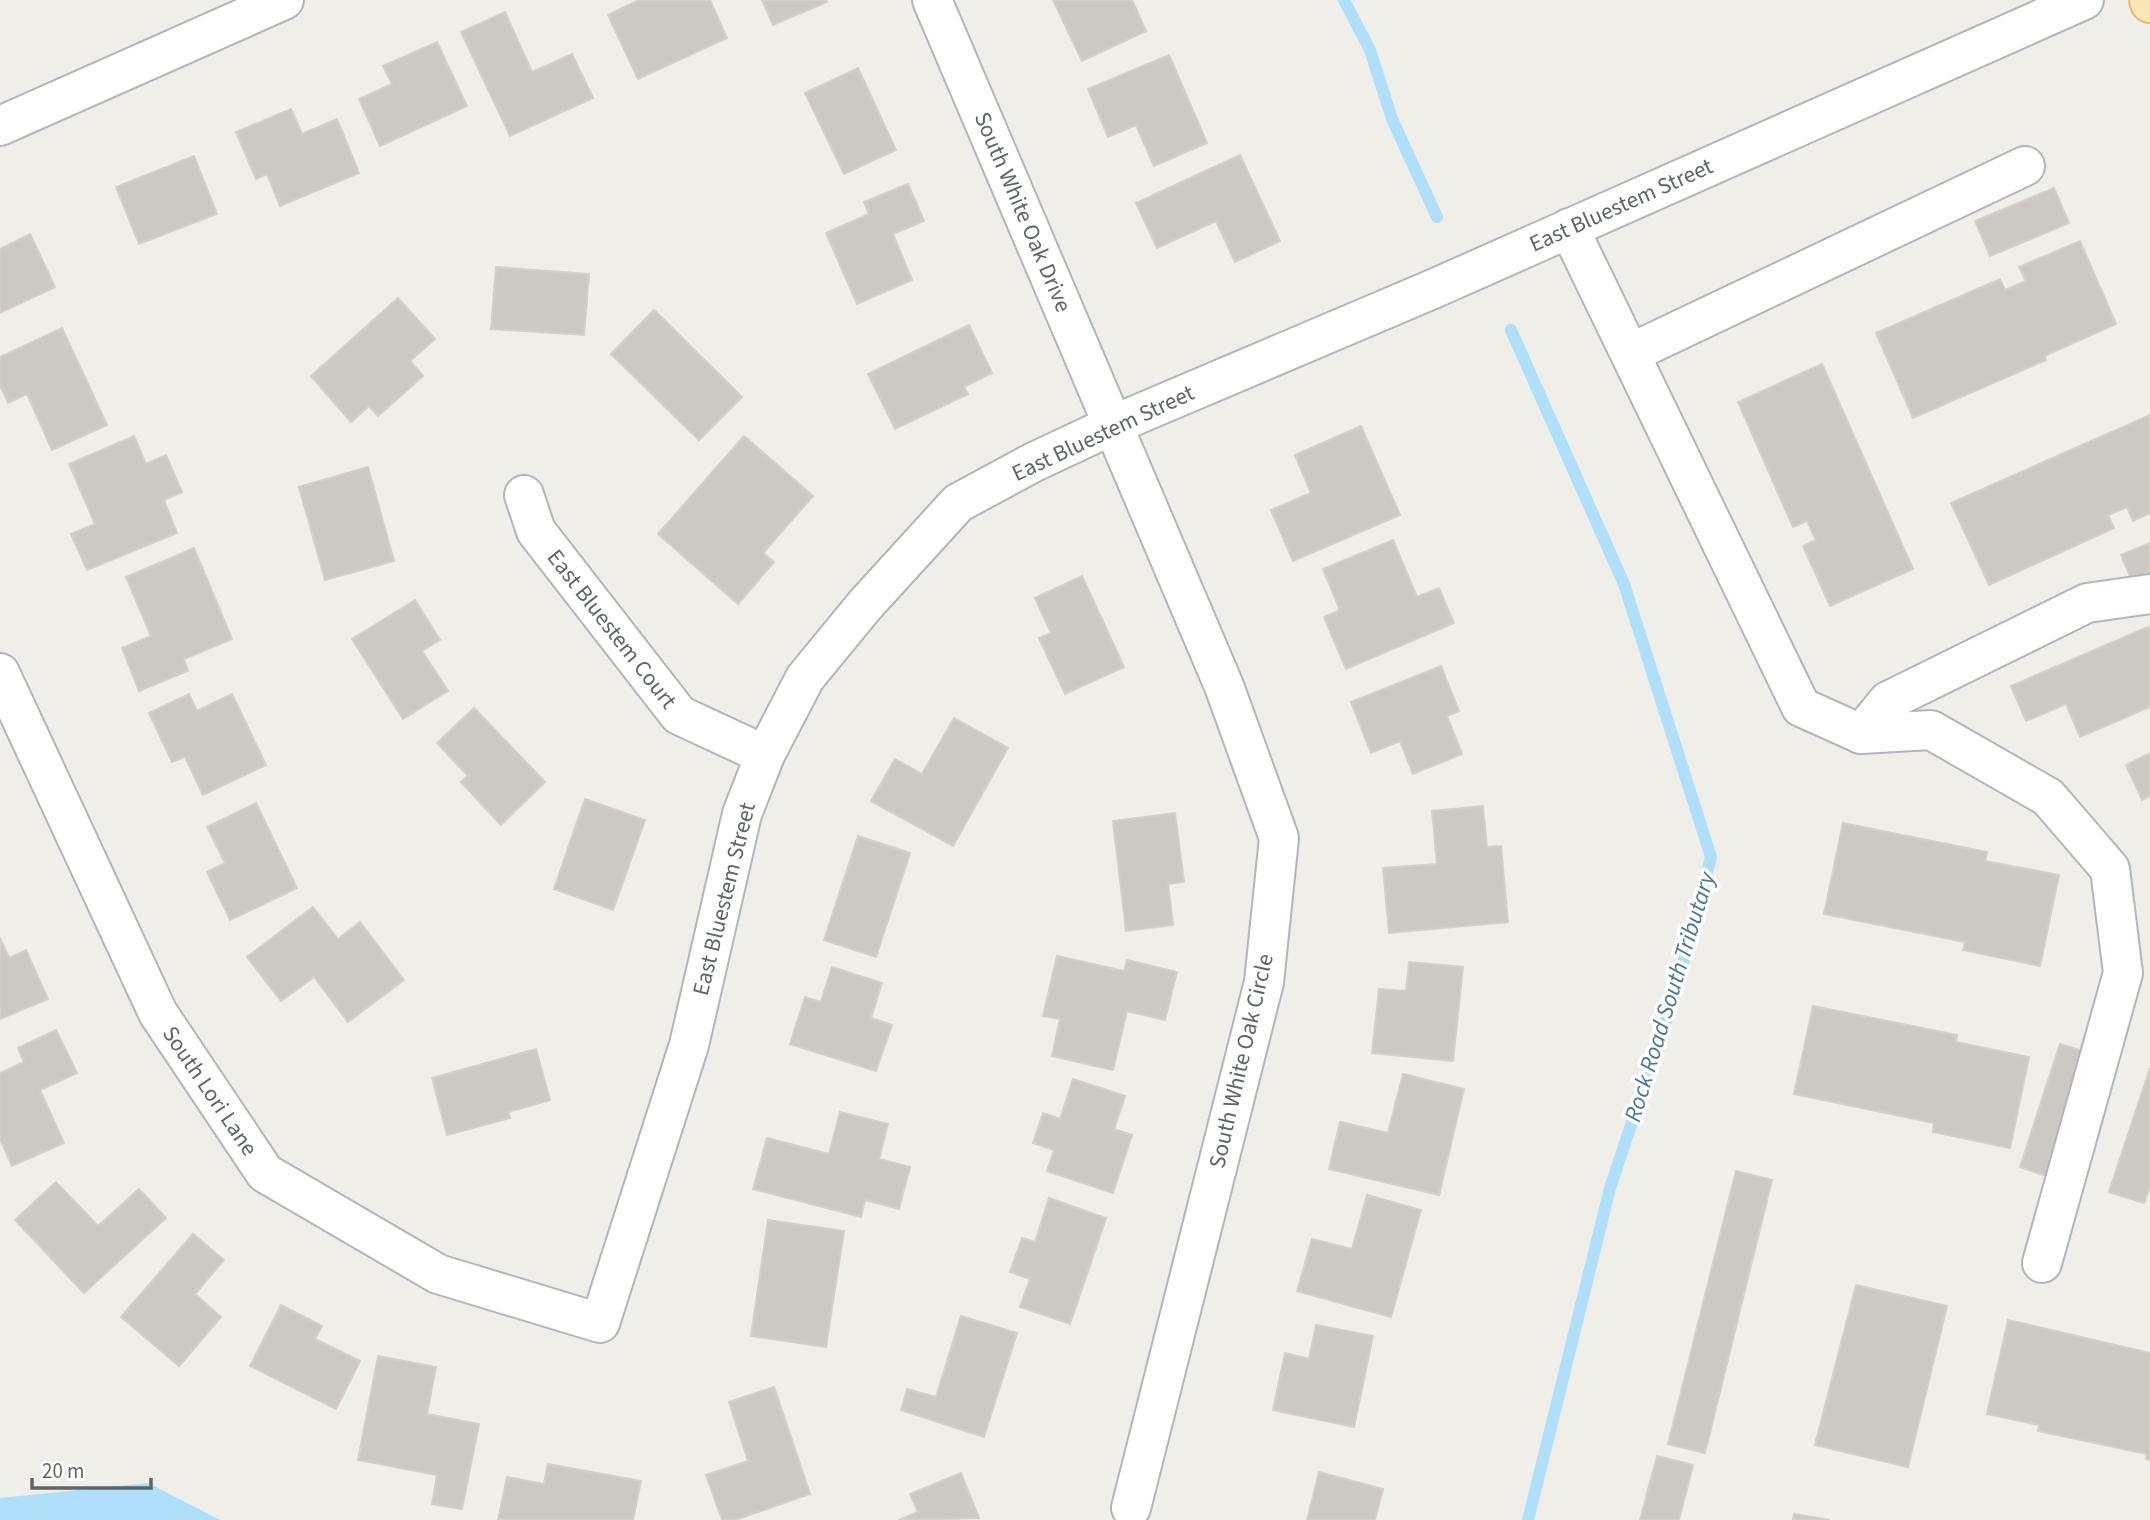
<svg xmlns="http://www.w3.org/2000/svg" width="2150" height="1520" font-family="'Source Sans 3',sans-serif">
<rect width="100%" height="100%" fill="#f0eee9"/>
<path fill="#b0dff9" d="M148 1483 220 1520H0V1498Z"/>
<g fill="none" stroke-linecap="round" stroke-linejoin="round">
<g stroke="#b0dff9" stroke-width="12">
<path d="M1344 0 1370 50 1392 119 1437 217"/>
<path d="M1511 330 1624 584 1711 857 1675 994 1610 1188 1528 1520"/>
</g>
</g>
<g fill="#ccc9c5" stroke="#d5cfc7" stroke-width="2">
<path d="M639 0H710L727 38 638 79 608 15Z"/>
<path d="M762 0H826L827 2 773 25Z"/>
<path d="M1053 0H1132L1146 31 1082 61Z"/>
<path d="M505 12 532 72 572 54 593 98 510 136 461 32Z"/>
<path d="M437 42 467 106 380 146 359 99 392 84 383 66Z"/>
<path d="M1169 55 1207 143 1154 166 1136 125 1108 137 1088 89Z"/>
<path d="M858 68 896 150 844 174 805 93Z"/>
<path d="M291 109 302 134 337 119 359 173 280 206 267 174 256 179 236 132Z"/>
<path d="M1240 155 1280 241 1235 262 1216 221 1157 248 1136 203Z"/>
<path d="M194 156 217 214 139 244 116 187Z"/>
<path d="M908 184 924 221 893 234 912 280 857 304 826 233 869 214 864 202Z"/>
<path d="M2054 188 2069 223 1990 256 1975 221Z"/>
<path d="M30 234 55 287 0 313V249Z"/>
<path d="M2080 241 2116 324 2044 356 2046 360 1913 418 1876 333 2000 279 2005 290 2026 281 2019 267Z"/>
<path d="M496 267 589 274 584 335 491 329Z"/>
<path d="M398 298 435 339 410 361 423 376 378 416 369 406 351 422 311 376Z"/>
<path d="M654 310 742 397 699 440 611 354Z"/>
<path d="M969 325 992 373 964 387 968 394 895 429 868 374Z"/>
<path d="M62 328 107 425 52 450 27 394 8 403 0 385V357Z"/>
<path d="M1822 364 1913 569 1830 606 1803 546 1816 540 1807 521 1793 527 1738 402Z"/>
<path d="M2150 415V513L2133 521 2127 507 2108 515 2114 528 1989 585 1951 503Z"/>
<path d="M1361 426 1400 515 1293 561 1271 510 1311 493 1295 455Z"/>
<path d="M134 436 146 464 166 455 182 492 164 500 177 533 87 570 71 534 95 524 69 464Z"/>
<path d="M744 436 813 496 763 553 774 562 738 604 658 534Z"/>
<path d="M368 467 394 561 325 580 299 487Z"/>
<path d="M1393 540 1417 597 1439 588 1454 623 1346 669 1324 617 1340 610 1323 569Z"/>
<path d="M2150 543V579L2134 586 2121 555Z"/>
<path d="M194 548 232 639 184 659 188 671 139 691 122 648 151 636 126 577Z"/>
<path d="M1082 576 1124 667 1065 694 1039 638 1051 633 1035 598Z"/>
<path d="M415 600 440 640 422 651 448 691 403 719 352 639Z"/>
<path d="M2150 626V707L2080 737 2066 704 2026 721 2011 686Z"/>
<path d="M1441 666 1459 711 1447 716 1462 754 1413 774 1400 741 1371 753 1351 702Z"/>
<path d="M189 694 197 711 232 694 266 765 203 795 185 757 172 762 149 713Z"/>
<path d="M474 708 545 782 501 825 461 782 468 776 437 743Z"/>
<path d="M954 718 1008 748 953 846 871 801 895 759 922 774Z"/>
<path d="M2150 753V796L2142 800 2126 765Z"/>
<path d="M585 799 645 820 613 910 554 889Z"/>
<path d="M256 803 297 888 230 920 207 872 225 863 207 827Z"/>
<path d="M1483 806 1487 847 1501 846 1508 922 1389 933 1383 868 1437 864 1432 811Z"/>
<path d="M1175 813 1184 882 1168 884 1173 925 1126 931 1113 821Z"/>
<path d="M1843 823 1987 852 1985 861 2059 875 2040 966 1963 950 1965 942 1824 914Z"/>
<path d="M858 836 910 853 876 957 824 940Z"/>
<path d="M313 907 338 939 360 922 404 980 348 1022 314 977 281 1001 247 957Z"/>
<path d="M0 938 9 958 26 950 48 999 0 1019Z"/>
<path d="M1057 956 1124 971 1127 960 1177 972 1165 1020 1127 1011 1113 1070 1052 1056 1060 1019 1043 1016Z"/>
<path d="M1409 962 1463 967 1453 1061 1372 1053 1379 989 1406 991Z"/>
<path d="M832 967 882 983 871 1018 892 1025 876 1071 790 1044 805 997 821 1002Z"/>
<path d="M1813 1006 1957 1035 1956 1042 2029 1057 2010 1148 1933 1132 1934 1123 1794 1094Z"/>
<path d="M56 1030 77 1073 40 1090 64 1143 12 1166 0 1139V1073L24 1062 18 1048Z"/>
<path d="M2060 1044 2096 1055 2055 1179 2020 1167Z"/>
<path d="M536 1049 550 1100 508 1112 510 1118 447 1135 432 1078Z"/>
<path d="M2150 1068V1186L2144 1203 2109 1192Z"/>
<path d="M1403 1074 1464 1089 1439 1195 1329 1169 1340 1122 1388 1133Z"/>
<path d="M1073 1079 1125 1096 1114 1129 1132 1135 1113 1193 1047 1171 1054 1150 1033 1143 1043 1113 1060 1119Z"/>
<path d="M840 1112 888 1124 879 1159 910 1167 899 1209 865 1200 861 1217 753 1189 767 1138 829 1154Z"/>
<path d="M1736 1171 1772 1180 1705 1453 1668 1444Z"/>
<path d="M56 1182 98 1226 139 1189 166 1218 84 1293 15 1220Z"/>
<path d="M1367 1195 1421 1210 1391 1317 1297 1291 1312 1239 1352 1249Z"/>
<path d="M1049 1198 1106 1218 1070 1324 1020 1307 1030 1279 1010 1272 1022 1238 1035 1242Z"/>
<path d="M768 1220 844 1231 826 1347 751 1336Z"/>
<path d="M193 1234 224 1260 195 1294 221 1317 179 1366 121 1317Z"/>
<path d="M1856 1285 1947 1306 1908 1467 1815 1445Z"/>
<path d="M281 1305 322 1326 315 1339 360 1361 336 1409 250 1366Z"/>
<path d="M961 1316 1017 1333 984 1437 901 1410 907 1389 936 1397Z"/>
<path d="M2008 1320 2150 1353V1460L2146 1459 2147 1454 2038 1431 2039 1425 1987 1414Z"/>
<path d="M1316 1325 1373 1336 1354 1427 1273 1410 1285 1353 1309 1359Z"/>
<path d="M378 1356 436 1367 427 1414 479 1424 462 1509 432 1504 437 1475 358 1460Z"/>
<path d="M774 1387 810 1494 735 1520H722L706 1475 748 1461 729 1402Z"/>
<path d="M1657 1456 1693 1465 1679 1520H1640Z"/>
<path d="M548 1464 641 1481 633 1520H498L507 1477 544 1484Z"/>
<path d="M1319 1472 1383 1489 1375 1520H1307Z"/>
<path d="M961 1473 979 1518 899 1520 918 1512 910 1494Z"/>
<path d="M1794 1514 1830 1520H1793Z"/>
</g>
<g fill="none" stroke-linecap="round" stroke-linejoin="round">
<defs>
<g id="minor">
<path d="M932 0 1224 686 1279 838 1264 982 1131 1508"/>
<path d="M0 126 284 0"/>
<path d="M1569 228 1801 707 1861 734 1931 730 2048 797 2110 869 2123 973 2042 1263"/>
<path d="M1631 353 2025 166"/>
<path d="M524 495 536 531 679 715 765 755"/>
<path d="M0 673 158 1013 265 1173 438 1274 600 1323 689 1045 742 814 765 755 805 678 865 605 958 503 1034 462 1115 424 1433 289 2084 0"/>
<path d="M1861 734 1888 701 2087 603 2150 594"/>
</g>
<path id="major" d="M2149 0 2150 3"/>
</defs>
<use href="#minor" stroke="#b3b6b9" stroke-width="42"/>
<use href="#major" stroke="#e7ba6b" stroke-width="42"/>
<use href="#minor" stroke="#fff" stroke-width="38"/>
<use href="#major" stroke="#f9e8b5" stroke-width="38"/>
</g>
<g text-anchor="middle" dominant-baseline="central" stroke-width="7" stroke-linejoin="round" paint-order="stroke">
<g font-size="23" fill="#606467" stroke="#fff">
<text transform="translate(1621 205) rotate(-24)">East Bluestem Street</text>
<text transform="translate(1023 212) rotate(67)">South White Oak Drive</text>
<text transform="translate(1103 433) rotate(-25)">East Bluestem Street</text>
<text transform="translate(612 629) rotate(52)">East Bluestem Court</text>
<text transform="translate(724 899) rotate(-76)">East Bluestem Street</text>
<text transform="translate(1241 1061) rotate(-77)">South White Oak Circle</text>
<text transform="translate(210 1091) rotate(56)">South Lori Lane</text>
</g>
<g font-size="24" font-style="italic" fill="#46769a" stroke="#fff">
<text transform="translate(1670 997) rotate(-73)">Rock Road South Tributary</text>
</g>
</g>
<path d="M32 1478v10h119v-10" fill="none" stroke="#606467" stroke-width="3.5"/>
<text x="42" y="1478" font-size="21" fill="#606467" stroke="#ffffff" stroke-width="5" paint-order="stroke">20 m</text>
</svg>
